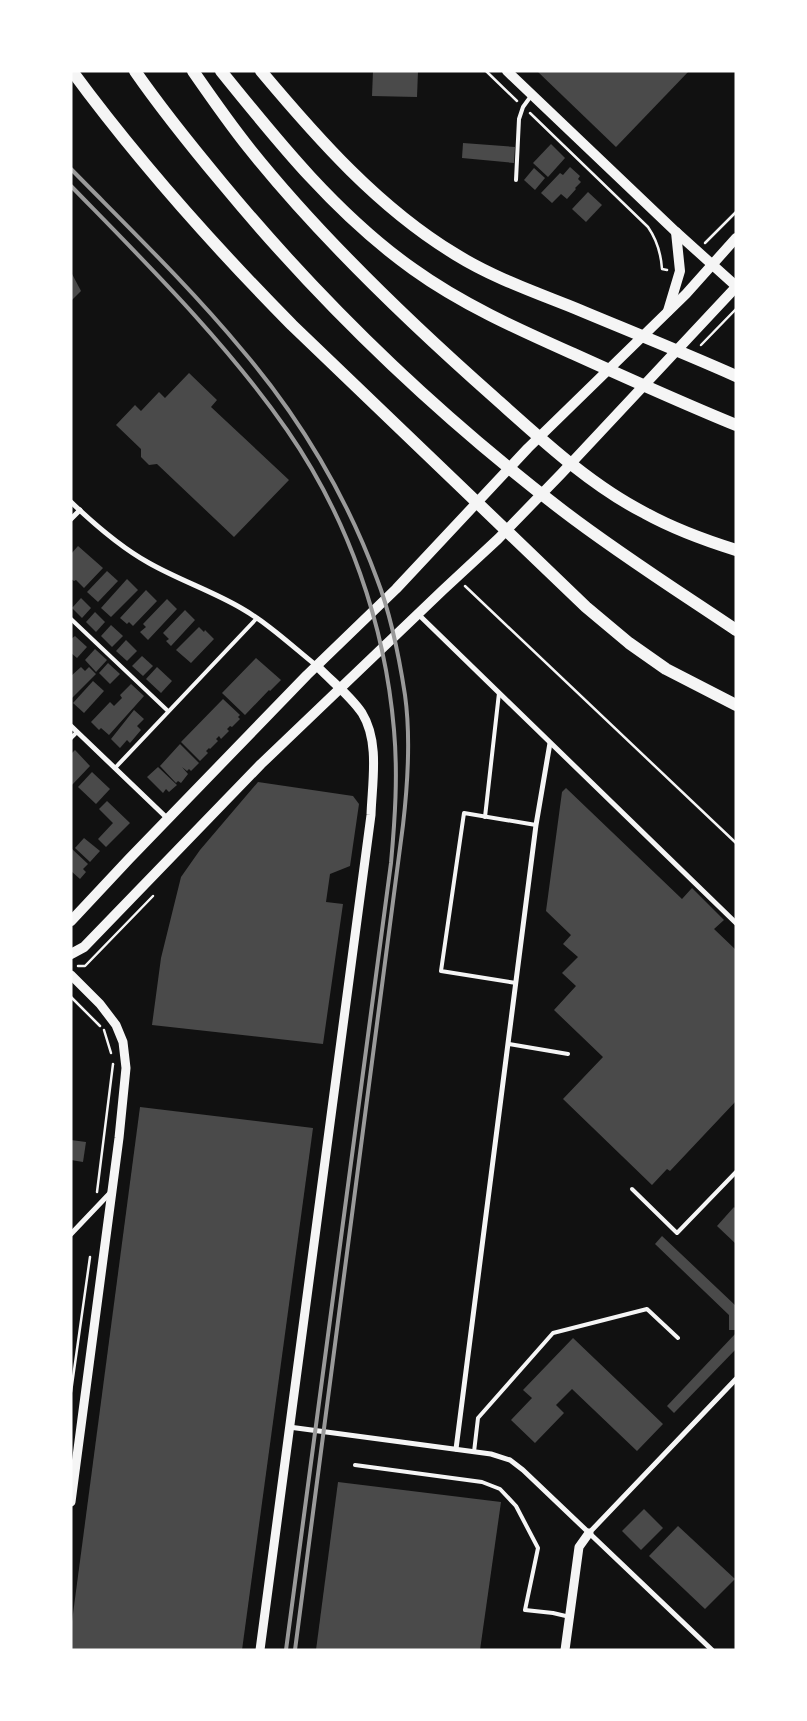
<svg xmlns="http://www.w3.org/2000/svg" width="807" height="1721" font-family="'Zilla Slab',serif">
<rect width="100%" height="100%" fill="#111"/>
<g fill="#4a4a4a">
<path d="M373 71H418L417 97 372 96Z"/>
<path d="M537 71H689L616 147Z"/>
<path d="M463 143 515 147 514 163 462 158Z"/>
<path d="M551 144 565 158 548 177 533 163Z"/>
<path d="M570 167 580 176 578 179 581 182 575 188 576 189 567 199 561 194 552 203 541 193 560 173 563 175Z"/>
<path d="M534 168 545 178 535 190 524 180Z"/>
<path d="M588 192 602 205 586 222 572 209Z"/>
<path d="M71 272 81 291 71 301Z"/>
<path d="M189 373 217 400 211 407 289 480 234 537 157 464 149 465 141 457V449L116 425 135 405 141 411 159 392 165 398Z"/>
<path d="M78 546 103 568 84 588 76 580 74 581 71 579V554Z"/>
<path d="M107 571 118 581 98 602 87 592Z"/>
<path d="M127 579 138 590 111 617 101 608Z"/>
<path d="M146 590 157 601 133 626 129 622 127 624 120 618Z"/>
<path d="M81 598 91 608 82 618 72 608Z"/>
<path d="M167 599 177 609 148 640 140 632 146 627 143 624Z"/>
<path d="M185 610 195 620 171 646 166 641 169 639 163 633Z"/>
<path d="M95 612 105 622 96 632 86 622Z"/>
<path d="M111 625 123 636 112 647 101 636Z"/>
<path d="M199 627 204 632 205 630 214 639 191 663 176 650Z"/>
<path d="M75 636 87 647 77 658 71 653V639Z"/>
<path d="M126 640 137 651 127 661 116 651Z"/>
<path d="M95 649 107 660 96 672 85 660Z"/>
<path d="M142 656 153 666 143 676 132 666Z"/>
<path d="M256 658 281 680 270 691 269 690 245 715 222 693Z"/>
<path d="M108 663 120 674 110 684 99 673Z"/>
<path d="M81 667 85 671 89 667 96 674 71 699V676Z"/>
<path d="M157 667 172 681 161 693 146 679Z"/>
<path d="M93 681 104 691 84 713 73 703Z"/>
<path d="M131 684 144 696 109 735 101 728 99 730 91 722 110 702 114 706 122 698 120 695Z"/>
<path d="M223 699 240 715 238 717 240 719 232 727 230 726 227 729 229 731 221 739 219 736 216 739 218 741 210 749 209 748 206 751 208 753 200 761 181 742Z"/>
<path d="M134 710 144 719 137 726 141 730 130 743 127 740 120 748 111 739Z"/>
<path d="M180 744 199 763 191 771 189 769 187 771 182 767 188 774 181 783 178 781 176 783 160 766Z"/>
<path d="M75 750 90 766 71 786V754Z"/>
<path d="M158 767 177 785 169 792 166 789 163 793 147 777Z"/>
<path d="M92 772 110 789 96 804 78 787Z"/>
<path d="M258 782 353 796 359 804 350 866 330 874 326 902 343 904 323 1044 152 1025 161 958 181 877 200 850Z"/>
<path d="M566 788 682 899 692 888 724 920 714 929 736 950V1101L670 1171 667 1169 652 1185 563 1099 603 1057 554 1010 576 986 562 973 578 957 563 944 571 935 546 911 562 792Z"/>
<path d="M107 801 130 823 106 847 98 839 113 823 99 809Z"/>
<path d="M84 838 100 851 90 862 75 848Z"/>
<path d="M71 848 88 864 83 869 86 872 80 879 71 871Z"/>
<path d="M140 1107 313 1128 242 1650H71V1629Z"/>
<path d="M71 1140 86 1142 83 1162 71 1160Z"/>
<path d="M734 1207 736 1209V1244L717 1226Z"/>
<path d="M662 1236 736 1306V1330H729V1315L655 1244Z"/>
<path d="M736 1333V1349L674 1413 667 1406Z"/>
<path d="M573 1338 663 1424 637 1451 572 1389 556 1405 564 1413 535 1443 511 1420 532 1398 523 1390Z"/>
<path d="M338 1482 501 1502 480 1650H316Z"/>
<path d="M644 1509 663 1528 641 1550 622 1531Z"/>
<path d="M678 1526 735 1579 705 1609 649 1556Z"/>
</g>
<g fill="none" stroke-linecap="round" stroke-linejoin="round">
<g stroke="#f5f5f5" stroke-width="2.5">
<path d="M486 71 517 101"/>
<path d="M530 113 648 227C657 240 661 253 662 269L667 270"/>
<path d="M705 243 736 212"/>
<path d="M701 345 736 309"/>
<path d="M465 586 736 843"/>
<path d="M78 966H85L153 896"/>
<path d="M71 997 100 1026"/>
<path d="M104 1030 111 1053"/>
<path d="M97 1192 113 1064"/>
<path d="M71 1392 90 1257"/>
</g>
<g stroke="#f5f5f5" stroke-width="4">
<path d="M516 180 519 119 523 107 531 96"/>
<path d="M71 619 168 711"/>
<path d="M71 738 77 732"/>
<path d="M115 768 257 618"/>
<path d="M485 817 499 693"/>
<path d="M516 983 441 971 464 813 536 825"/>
<path d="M509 1044 568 1054"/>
<path d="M632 1189 677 1233 736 1172"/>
<path d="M474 1452 478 1418 553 1333 647 1309 678 1338"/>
<path d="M355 1465 482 1482 500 1489 516 1506 538 1548 525 1610 553 1613 570 1617"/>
</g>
<g stroke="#f5f5f5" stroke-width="5">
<path d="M71 502C95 525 120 547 149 563 179 580 212 591 241 608 269 624 292 646 317 666"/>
<path d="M71 519 80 510"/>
<path d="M418 614 736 923"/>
<path d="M71 726 168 819"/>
<path d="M71 1234 110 1193"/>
<path d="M289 1427 491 1454 510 1460 523 1470 712 1650"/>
<path d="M456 1449 536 825 550 743"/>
<path d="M589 1533 736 1379"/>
</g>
<g stroke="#f5f5f5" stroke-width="9">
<path d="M71 975 100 1004 116 1025 123 1042 126 1068 119 1138 71 1502"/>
<path d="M260 1650 371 815C372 783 380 742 362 713 350 695 331 681 317 666"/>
<path d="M565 1650 579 1547 589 1533"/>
</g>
<g stroke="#f5f5f5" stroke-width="10">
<path d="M507 71 676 232 736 286"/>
<path d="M668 311 680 271 676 232"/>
<path d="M71 921 129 859 307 675 396 589 528 448 686 294 736 238"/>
<path d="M71 954 84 947 261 764 443 590 498 539 561 474 736 287"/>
</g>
<g stroke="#f5f5f5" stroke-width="12">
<path d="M72 71C139 162 213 245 292 325L586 607 629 643 666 669 736 705"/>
<path d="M135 71C162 110 192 147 222 183 322 304 437 414 562 510 618 553 678 591 736 630"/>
<path d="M193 71C211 97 229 123 249 148 320 237 409 322 495 398 541 439 590 485 645 513 674 529 704 540 736 550"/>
<path d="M221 71C279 143 337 215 413 269 463 305 520 330 576 355 629 379 682 403 736 425"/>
<path d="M261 71C318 139 379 208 455 254 492 277 532 291 572 307 627 330 682 352 736 376"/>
</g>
<g stroke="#9a9a9a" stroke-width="4">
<path d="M71 169C130 229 190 287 243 351 300 418 347 497 377 579 391 615 399 656 405 695 411 738 408 782 403 825L295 1650"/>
<path d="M71 186C147 264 225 341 287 430 348 518 385 624 394 730 398 775 395 819 391 863L286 1650"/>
</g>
</g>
<rect width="807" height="1721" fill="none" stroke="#ffffff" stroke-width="145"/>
</svg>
